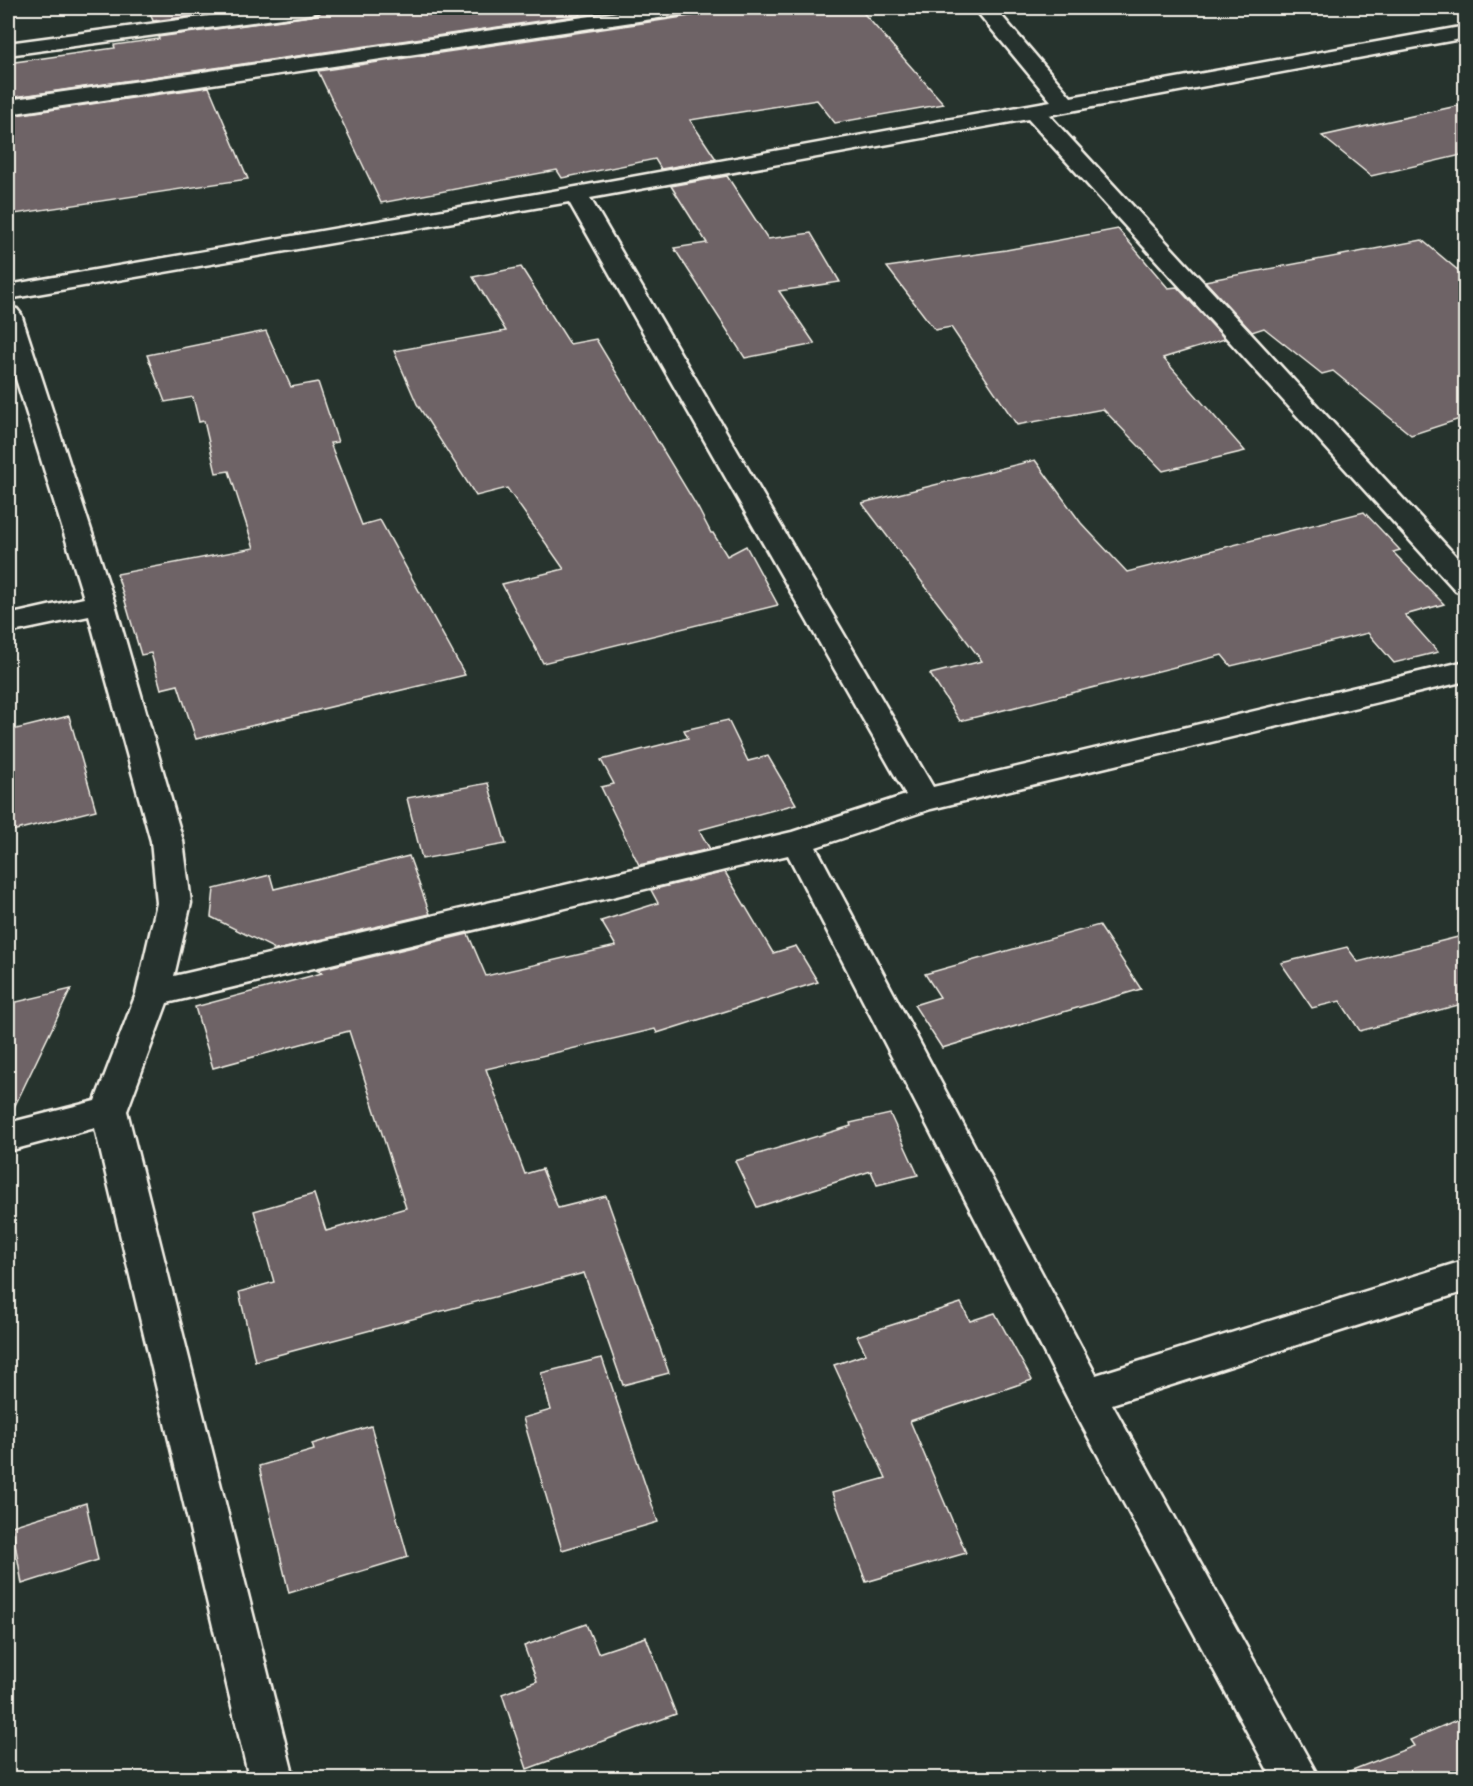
<svg xmlns="http://www.w3.org/2000/svg" width="1473" height="1786" font-family="'Indie Flower',sans-serif">
<rect width="100%" height="100%" fill="#26332d"/>
<filter id="ink" filterUnits="userSpaceOnUse"><feTurbulence type="fractalNoise" baseFrequency=".0167" numOctaves="2"/><feDisplacementMap in="SourceGraphic" scale="12" xChannelSelector="R" yChannelSelector="G"/><feConvolveMatrix kernelMatrix="1 2 1 2 8 2 1 2 1" color-interpolation-filters="sRGB"/></filter>
<g filter="url(#ink)">
<g fill="#6e6366" stroke="#f4f1e8" stroke-width="1.5">
<path d="M148 8H255L153 21Z"/>
<path d="M323 8H575L581 15 8 98V63L115 48 114 45 159 39 158 37 311 16 320 13Z"/>
<path d="M744 8H859L944 104 835 123 817 100 690 120 716 159 661 169 655 159 562 178 557 170 381 203 318 71Z"/>
<path d="M209 87 248 179 8 215V116Z"/>
<path d="M1466 104V154L1371 176 1322 136Z"/>
<path d="M727 176 768 239 811 233 840 282 779 291 815 344 745 358 674 248 707 243 671 186Z"/>
<path d="M1118 229 1168 288 1177 287 1225 339 1163 358 1245 451 1163 471 1103 409 1017 425 951 327 935 330 887 267 1006 250Z"/>
<path d="M1422 240 1466 277V417L1411 435 1333 371 1322 374 1264 328 1252 332 1205 281Z"/>
<path d="M521 267 570 344 596 339 698 508 711 533H713L727 556 746 546 778 605 543 663 502 584 564 569 507 488 476 496 417 404 394 351 506 331 473 277Z"/>
<path d="M266 331 291 387 318 382 338 442 330 443 362 525 380 520 465 675 196 739 178 685 161 689 151 653 141 655 117 574 254 548 229 471 216 473 204 421 199 422 193 397 165 402 147 355Z"/>
<path d="M1035 460 1081 523 1127 572 1364 512 1400 550 1393 552 1444 604 1405 615 1438 652 1394 663 1368 633 1231 666 1222 655 960 721 930 674 982 661 862 503Z"/>
<path d="M69 716 96 810 8 832V731Z"/>
<path d="M728 720 748 761 768 756 796 804 699 830 710 849 639 865 601 787 614 784 601 760 688 738 684 730Z"/>
<path d="M488 783 506 844 422 859 407 798Z"/>
<path d="M409 856 430 914 277 950 211 917 214 889 270 875 274 889Z"/>
<path d="M725 872 773 953 796 946 818 982 657 1033 655 1029 486 1069 525 1174 542 1169 558 1208 606 1196 669 1373 623 1385 584 1273 255 1361 239 1292 274 1282 254 1211 314 1194 326 1231 406 1208 349 1031 213 1068 195 1007 322 973 316 970 468 934 486 976 616 946 601 921 658 903 651 890Z"/>
<path d="M1099 925 1141 989 942 1048 914 1005 940 997 925 974Z"/>
<path d="M1466 935V1003L1360 1031 1340 1001 1312 1008 1281 963 1347 947 1358 962Z"/>
<path d="M71 989 8 1120V1004Z"/>
<path d="M890 1114 918 1175 877 1185 871 1171 757 1207 735 1161 851 1126 850 1123Z"/>
<path d="M961 1303 970 1321 995 1313 1032 1380 910 1421 966 1553 866 1582 832 1493 886 1478 834 1365 866 1354 857 1336Z"/>
<path d="M602 1358 658 1522 562 1550 523 1418 551 1410 541 1373Z"/>
<path d="M371 1426 408 1557 289 1593 259 1466 314 1450 312 1444Z"/>
<path d="M86 1503 98 1560 22 1584 12 1526Z"/>
<path d="M586 1624 598 1653 646 1637 676 1714 527 1769 502 1694 537 1681 524 1646Z"/>
<path d="M1466 1716V1779H1338L1337 1776 1414 1746 1410 1740Z"/>
</g>
<g fill="none" stroke-linecap="round" stroke-linejoin="round">
<defs>
<g id="street">
<path d="M268 8H321L318 12 311 14 8 55V43Z"/>
<path d="M646 8H696L693 12 686 14 8 114V100Z"/>
<path d="M974 8H995L1071 97 1466 26V38L1049 115 1466 567V594L1456 591 1028 119 590 198 933 787 1466 661V681L931 809 816 847 1096 1375 1466 1260V1291L1112 1404 1319 1778H1272L1072 1407 788 855 167 1003 127 1111 294 1778H249L95 1128 8 1151V1123L95 1101 136 994 157 903 151 841 89 616 8 633V615L84 598 8 353V307L17 309 21 314 115 604 183 841 191 903 174 976 792 832 906 795 569 202 8 299V285L576 187 1051 101Z"/>
</g>
</defs>
<use href="#street" stroke="#f4f1e8" stroke-width="5"/>
<use href="#street" fill="#26332d" fill-rule="evenodd"/>
</g>
</g>
<rect width="1473" height="1786" fill="none" stroke="#26332d" stroke-width="30"/>
<rect x="15" y="15" width="1443" height="1756" fill="none" stroke="#f4f1e8" stroke-width="2" filter="url(#ink)"/>
</svg>
